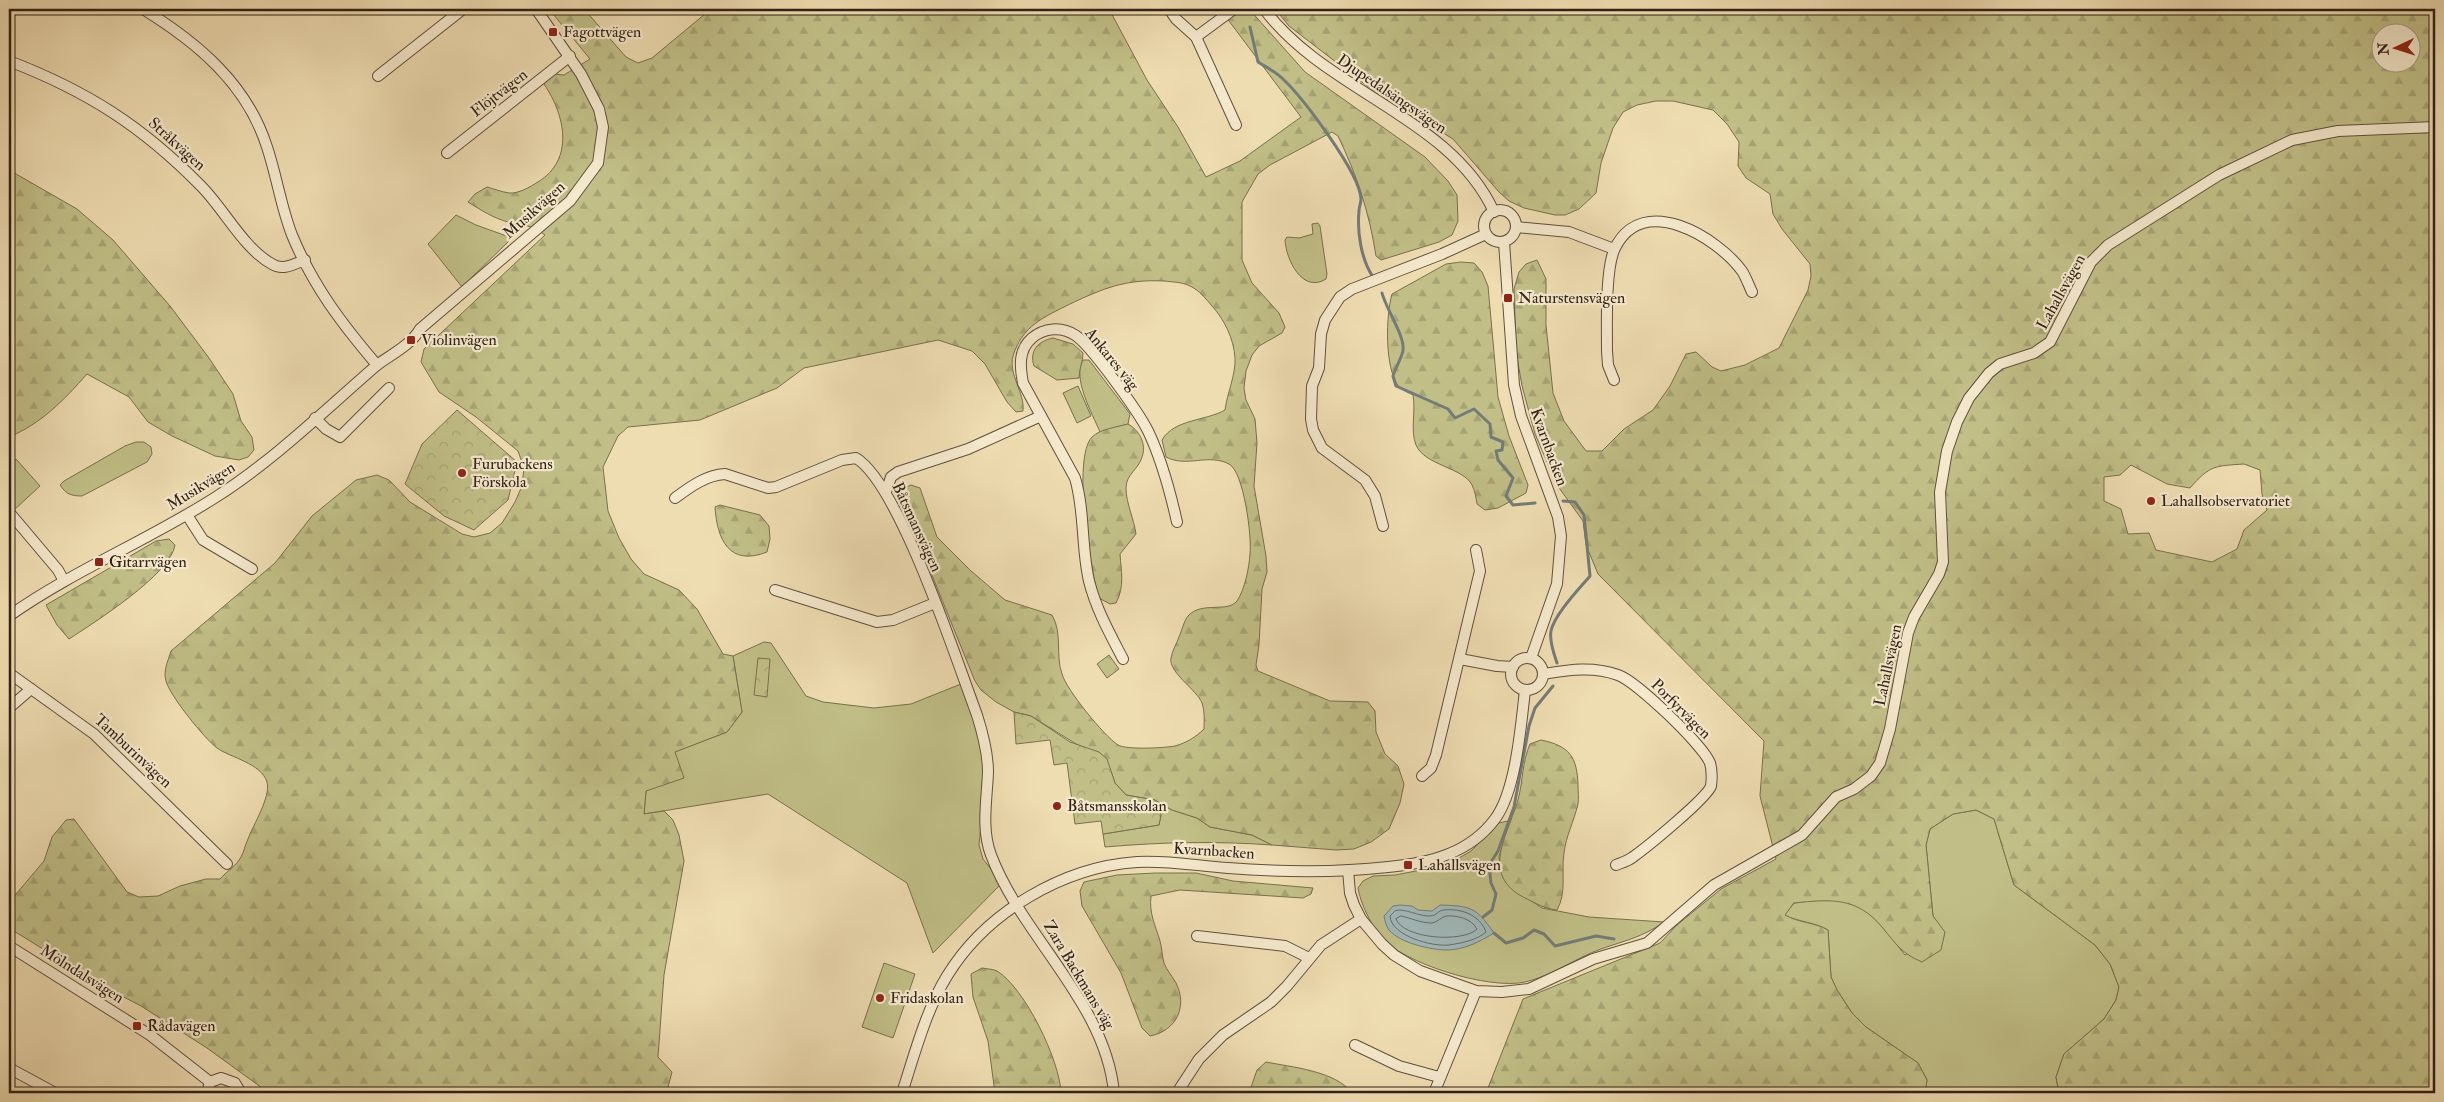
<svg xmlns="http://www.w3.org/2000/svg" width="2444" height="1102" font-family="'IM FELL Double Pica',serif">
<defs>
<pattern id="forest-firs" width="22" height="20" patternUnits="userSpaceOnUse" patternTransform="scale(1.25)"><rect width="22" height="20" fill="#c1bf87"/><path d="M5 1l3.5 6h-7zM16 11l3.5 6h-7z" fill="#a6a474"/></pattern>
<pattern id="park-crowns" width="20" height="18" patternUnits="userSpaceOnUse" patternTransform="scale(1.25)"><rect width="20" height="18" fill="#c1bf87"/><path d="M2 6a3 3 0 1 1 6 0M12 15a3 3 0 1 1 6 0" fill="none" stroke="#a6a474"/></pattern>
</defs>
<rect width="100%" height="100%" fill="#efddb2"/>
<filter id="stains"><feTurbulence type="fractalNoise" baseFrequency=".004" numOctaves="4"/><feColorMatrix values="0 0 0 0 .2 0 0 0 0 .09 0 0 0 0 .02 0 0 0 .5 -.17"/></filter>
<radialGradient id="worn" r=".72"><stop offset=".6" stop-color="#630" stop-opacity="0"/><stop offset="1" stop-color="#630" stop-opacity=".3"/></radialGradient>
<g fill="#c1bf87" stroke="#79704e">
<path d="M456 215 476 225 512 238 462 287 428 244Z"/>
<path d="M1318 223 1320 226 1327 274 1326 279C1302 294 1286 259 1285 240L1287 237 1299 238 1313 234 1312 224Z"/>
<path d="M1083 360H1089L1130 414 1128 424 1100 432C1092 413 1072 378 1083 360Z"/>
<path d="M1078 386 1091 416 1077 423 1063 393Z"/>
<path d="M136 442H144L151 447 152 454 147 462 82 496C71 496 66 494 60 485L64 481 125 446Z"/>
<path d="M16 459 40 486 14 510 9 504V466Z"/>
<path d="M764 642 771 643 806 696 823 702 874 708 911 704 961 684 977 729 983 759 984 795 979 845 983 859 1002 883 933 953 907 883 768 794 644 814 646 791 674 752 727 732 742 712 733 656Z"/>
<path d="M1155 800 1172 810 1197 818 1210 827 1252 835 1272 845C1216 841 1162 842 1105 847L1103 834 1159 825 1161 815Z"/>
<path d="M1976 810 1994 819 2014 885 2095 945 2110 964 2119 987 2116 1000 2104 1019 2064 1054 2056 1077 2059 1093H1925L1927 1080 1918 1063 1866 1027 1852 1013 1837 990 1831 977 1828 930C1814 922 1799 922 1784 915L1794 903C1812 901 1839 896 1856 905 1876 915 1891 938 1905 955L1945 933 1933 916 1926 845 1930 829 1953 814Z"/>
<path d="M1512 820 1499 856 1500 869 1506 883 1530 900 1542 908 1589 917 1664 922C1641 938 1626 940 1601 949 1575 958 1552 976 1525 982 1490 990 1403 964 1380 936 1370 922 1361 905 1358 888L1363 881 1373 876 1395 875 1447 865 1471 851 1499 823Z"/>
<path d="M884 963 915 974 893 1038 862 1027Z"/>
</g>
<g fill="url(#forest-firs)" stroke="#79704e" fill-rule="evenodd">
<path d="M549 9H584L626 57 638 63 652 58 711 9H1109L1147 80 1178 127 1206 177 1240 161 1301 117 1220 9H1249L1305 72 1425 157 1448 181 1457 195 1458 221 1452 235 1439 242 1381 260 1376 256C1369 211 1357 176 1338 136L1332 132 1270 165 1258 174 1242 202V260L1252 283 1279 313 1285 327 1282 333 1259 346 1252 355 1246 371 1244 388 1246 400 1255 419 1257 443 1254 486 1266 556 1267 572 1262 589 1259 645 1256 665 1258 671 1330 701 1368 702 1375 711 1376 732 1385 754 1398 766 1404 784 1400 803 1389 829 1371 842 1354 849 1336 850 1272 845 1252 835 1210 827 1197 818 1172 810 1155 800 1126 795 1115 783 1111 771 1081 747 1031 716 1014 712 996 702 981 690 975 681 929 568 906 522 896 496 900 490 911 485 920 488 937 537 971 571 1005 600 1052 615C1063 634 1055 654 1062 674 1066 689 1104 736 1118 745 1127 750 1164 748 1175 746 1186 743 1196 737 1204 729 1204 721 1205 712 1202 703 1197 690 1168 672 1171 658 1172 651 1177 643 1179 637 1182 630 1184 621 1188 616 1201 601 1228 613 1237 601 1245 589 1249 568 1250 554 1252 537 1244 472 1229 464 1208 453 1187 468 1166 457L1162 440C1174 419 1206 421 1225 410 1227 394 1236 374 1235 358 1234 339 1224 319 1212 306 1206 299 1199 290 1190 286 1182 282 1173 282 1164 281 1126 279 1104 288 1070 304 1044 317 1022 326 1013 356 1008 374 1025 393 1023 411L1016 412 1007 402 985 364 972 351 938 340 804 368 777 388 700 420 628 427 618 436 603 467 608 511 619 538 631 559 644 574 679 590 697 609 723 654 733 656 742 712 727 732 675 752 684 778 646 791 644 814 664 811 673 820 679 835 684 861 664 975 658 1057 672 1072 668 1087 662 1093H269L207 1048 141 1006 101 985 9 928V906L11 900 44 861 52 837 66 820 74 819 127 892 139 897 158 896 180 886 206 879H220C226 872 237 865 241 857 244 852 245 845 248 839 253 825 271 797 267 782 261 763 231 758 217 748 204 738 170 696 166 681 163 671 168 661 171 651L275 563 312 516 356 480 377 475 389 480 410 502 462 534 474 537 490 533 502 523 515 502 522 486 524 468 518 451 476 417 439 392 421 362 424 349 545 235C530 224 525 226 508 222 493 218 481 210 468 202L475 194 487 187C494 189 502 192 509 193 518 194 530 187 538 182 575 159 565 115 544 84L552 74 564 75 590 59Z"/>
<path d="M1275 9H2435V1093H2059L2056 1077 2064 1054 2104 1019 2116 1000 2119 987 2110 964 2095 945 2014 885 1994 819 1976 810 1953 814 1930 829 1926 845 1933 916 1945 932 1941 950 1922 962C1901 953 1897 945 1882 927 1857 897 1831 899 1794 903L1785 915C1799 923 1814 922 1828 930L1831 977 1837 990 1852 1013 1866 1027 1918 1063 1927 1080 1925 1093H1486L1523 999 1660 943 1677 925 1721 889 1776 859 1760 796 1764 741 1598 574 1586 545 1583 521 1557 485 1535 434 1522 386 1516 351 1514 289 1519 272 1526 264 1537 260 1546 279V325L1553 393 1564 421 1586 451H1602L1624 429 1653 410 1670 386 1686 354 1696 352 1712 367 1721 371 1745 365 1779 348 1808 290 1811 276 1810 264 1782 229 1773 214 1770 194 1746 178 1738 166 1739 142 1727 124 1713 110 1673 101H1656L1637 105 1623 112 1613 128 1601 163 1596 193 1579 209 1565 215H1555L1524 208 1509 201 1499 192 1453 139 1367 86 1289 26ZM2382 32H2412V62H2382ZM2244 464 2260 470 2262 494 2267 510 2244 530 2237 549 2212 562 2156 550 2149 533 2128 534 2121 509 2104 501V477L2120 475 2131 465 2167 484 2190 488C2210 465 2215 466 2244 464Z"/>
<path d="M9 170 77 209 113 240 170 306 209 358 233 394 241 421 252 437 254 450 248 457 239 460 215 456 172 436 148 422 129 397 87 374C65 399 41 424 9 437Z"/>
<path d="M1461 262 1474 263 1482 272 1488 286 1498 397 1509 436 1528 485 1526 493 1498 508 1485 510 1477 504C1476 498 1475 491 1472 485 1464 468 1424 465 1416 445 1410 430 1416 412 1413 395 1409 393 1402 390 1399 387 1384 368 1386 315 1392 294L1446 264Z"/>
<path d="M1053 338 1073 344 1083 353C1083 362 1079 368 1079 378L1057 380 1034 366C1029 351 1038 341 1053 338Z"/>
<path d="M1128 424C1139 430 1147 444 1142 457 1139 469 1126 474 1126 488 1126 503 1134 519 1136 534L1120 554C1121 571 1125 586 1116 603L1110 604 1099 598C1090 570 1072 458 1092 437 1100 429 1117 427 1128 424Z"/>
<path d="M720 505 760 515 769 526 770 539 767 552C729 567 717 539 715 507Z"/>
<path d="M169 539 175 545C171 574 95 622 69 639L57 625 46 605 156 541Z"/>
<path d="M1541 740C1570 746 1577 757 1578 785 1578 791 1579 798 1578 804 1574 821 1566 836 1564 853 1561 872 1567 893 1557 910 1542 908 1538 904 1525 898 1479 875 1508 835 1518 800 1523 781 1522 762 1530 744Z"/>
<path d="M1155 873H1196L1233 881 1313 888 1311 894 1303 898 1180 890 1151 896C1149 914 1155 924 1160 941 1162 948 1162 956 1164 963 1167 971 1173 977 1176 983 1188 1007 1176 1031 1150 1036L1142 1028 1121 973 1082 906 1080 891 1084 882 1117 875Z"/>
<path d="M982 968C987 969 993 969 997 971 1025 988 1060 1061 1061 1093H995L988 1041 973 997 971 974Z"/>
<path d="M1266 1062C1291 1067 1336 1071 1352 1093H1249L1257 1070Z"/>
</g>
<g fill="url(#park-crowns)" stroke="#79704e">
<path d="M457 410 517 462 508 500 474 530 444 516 405 484 422 444Z"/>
<path d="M1109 655 1119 669 1107 678 1097 664Z"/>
<path d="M758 658 770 659 767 697 754 695Z"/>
<path d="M1014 712 1031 716 1070 742 1099 752 1107 759 1115 783 1126 795 1155 800 1161 815 1159 825 1103 834 1101 821 1075 824 1067 763 1054 765 1050 740 1016 744Z"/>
</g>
<path fill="#a0b8b9" stroke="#747c78" d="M1400 905 1412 906 1418 910 1432 911 1440 905C1471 906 1476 907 1494 933 1481 941 1464 950 1447 950 1431 950 1400 943 1389 930 1386 926 1385 921 1384 916L1393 906Z"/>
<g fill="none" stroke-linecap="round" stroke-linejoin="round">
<g stroke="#686c68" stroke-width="1">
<path d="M1400 910C1411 911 1419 916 1430 916 1437 916 1438 910 1444 910 1461 908 1480 915 1486 932 1477 940 1462 943 1449 945 1433 947 1391 936 1390 916L1395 911Z"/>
<path d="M1401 916C1411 918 1420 923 1432 923 1438 922 1441 917 1446 916 1457 915 1472 919 1477 929 1463 943 1403 939 1396 919Z"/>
</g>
<g stroke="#747c78" stroke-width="3">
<path d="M1250 27 1258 62C1266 67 1276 72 1283 79 1303 98 1360 173 1361 199 1361 203 1359 207 1359 211 1357 232 1361 259 1373 277"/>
<path d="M1382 293C1386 309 1405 336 1403 350 1403 355 1395 369 1393 376L1396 386 1448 409 1455 418 1474 409 1490 424 1491 437 1503 442 1502 450 1496 451 1498 460 1513 478 1506 496 1513 505 1535 503"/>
<path d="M1557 663C1554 654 1549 641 1551 631 1554 615 1579 589 1590 576L1584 515 1575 502 1563 501"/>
<path d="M1483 917 1492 910 1496 894 1491 883 1489 865 1498 851 1514 807 1529 726 1535 708 1553 686"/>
<path d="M1494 933 1506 943 1523 938 1534 930 1544 934 1555 946 1596 936 1614 939"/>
</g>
<defs>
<g id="minor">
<path d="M143 9C198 43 247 84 267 147 277 177 281 207 292 235 313 286 342 324 377 365"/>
<path d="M1169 9 1176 19 1196 37 1236 125"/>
<path d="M1264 9C1326 92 1451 117 1494 212"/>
<path d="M1196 37 1234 9"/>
<path d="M9 61C87 91 142 126 201 186 224 209 244 249 272 264 283 271 294 264 305 260"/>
<path d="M378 76 463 9"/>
<path d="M447 153 570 56"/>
<circle cx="1500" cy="226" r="16"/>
<path d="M1516 227 1569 232 1614 249"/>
<path d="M1504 242 1514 385 1521 416 1558 517 1561 536 1557 584 1531 658"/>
<path d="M1614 380 1608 365 1607 351C1607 327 1605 268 1615 248 1643 192 1717 237 1742 271 1746 277 1749 286 1752 292"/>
<path d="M315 418 326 429 340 437 389 388"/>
<path d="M886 492 891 477 898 472 968 449 1041 416"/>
<path d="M675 498C690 487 706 475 725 474L768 488 776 487 842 460 856 458C900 485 957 662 977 715 983 734 988 752 988 772 987 799 981 829 991 855 1022 937 1106 1003 1114 1093"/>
<path d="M9 512 58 570 64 581"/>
<path d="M187 515 203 540 252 569"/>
<path d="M1383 526 1375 496 1365 480 1322 448 1313 430 1311 419 1312 386 1319 368 1321 334 1325 320 1340 297 1352 289 1442 254 1486 234"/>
<path d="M775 590 877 622 893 620 935 603"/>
<path d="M9 616C74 570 149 540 216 497 274 460 325 410 377 365 392 354 411 345 420 329L570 201 598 163 603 127 599 109 581 74 536 9"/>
<circle cx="1527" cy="674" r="16"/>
<path d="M1123 659C1110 634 1096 609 1089 581 1081 547 1085 511 1075 478L1023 383C1020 367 1018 350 1032 338 1044 328 1061 326 1075 335 1091 345 1139 413 1148 431 1162 460 1170 491 1177 522"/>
<path d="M1460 659 1497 666 1513 667"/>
<path d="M9 673 94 734 227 864"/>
<path d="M1543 674C1569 670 1592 666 1618 675 1636 681 1703 745 1710 763 1712 769 1712 780 1711 786 1707 798 1647 847 1633 857 1628 861 1621 863 1616 865"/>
<path d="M9 708 31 689"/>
<path d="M1422 776 1431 768 1436 755 1480 571 1476 550"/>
<path d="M1348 870 1350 893 1354 905 1361 919 1382 944 1394 955 1420 971 1476 991 1502 992 1529 989 1593 959 1647 943 1714 885 1802 835 1836 797 1854 789 1871 776 1880 763 1890 729 1908 633 1914 617 1939 574 1943 562 1940 492 1947 451 1957 422 1969 398 1989 373 2000 364 2034 353 2050 342 2091 262 2108 245 2219 175 2292 140 2338 131 2435 127"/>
<path d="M1197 936 1285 946 1309 958"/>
<path d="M9 946 150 1035 210 1082"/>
<path d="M1355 1045 1399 1066 1439 1077"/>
<path d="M9 1068 55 1093"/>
<path d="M1180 1088 1199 1059 1223 1035 1271 1002 1287 986 1321 945 1361 919"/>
<path d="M207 1093 210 1082 221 1078 235 1083 241 1093"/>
<path d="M902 1093C914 1056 926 1010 947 976 986 912 1063 867 1137 862 1167 860 1198 866 1228 868 1281 872 1335 873 1388 867 1429 863 1469 854 1495 819 1516 791 1521 725 1525 690"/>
<path d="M1434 1093 1476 991"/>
</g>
</defs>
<use href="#minor" stroke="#60503d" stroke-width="12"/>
<use href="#minor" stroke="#f5e9cd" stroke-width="10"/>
</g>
<g fill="#8f2418" stroke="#f5e9cd" stroke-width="2">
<rect x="548" y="27" width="10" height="10" rx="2.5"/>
<rect x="1503" y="293" width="10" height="10" rx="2.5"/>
<rect x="406" y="335" width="10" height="10" rx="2.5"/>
<circle cx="462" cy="473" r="5"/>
<circle cx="2151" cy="501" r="5"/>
<rect x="94" y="557" width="10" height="10" rx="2.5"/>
<circle cx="1057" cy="806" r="5"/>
<rect x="1403" y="860" width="10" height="10" rx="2.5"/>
<circle cx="880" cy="998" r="5"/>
<rect x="132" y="1021" width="10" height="10" rx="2.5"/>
</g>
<g text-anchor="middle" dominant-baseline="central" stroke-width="4.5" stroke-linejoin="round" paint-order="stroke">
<g font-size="16" fill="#312116" stroke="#f5e9cd" text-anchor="start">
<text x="563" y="32">Fagottvägen</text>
<text x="1518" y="298">Naturstensvägen</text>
<text x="421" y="340">Violinvägen</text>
<text x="472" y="464">Furubackens<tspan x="472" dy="18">Förskola</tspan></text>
<text x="2161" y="501">Lahallsobservatoriet</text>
<text x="109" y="562">Gitarrvägen</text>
<text x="1067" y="806">Båtsmansskolan</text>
<text x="1418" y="865">Lahallsvägen</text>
<text x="890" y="998">Fridaskolan</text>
<text x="147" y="1026">Rådavägen</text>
</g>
<g font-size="16" fill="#312116" stroke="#f5e9cd">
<text transform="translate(499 93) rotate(-38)">Flöjtvägen</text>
<text transform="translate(1392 94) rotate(34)">Djupedalsängsvägen</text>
<text transform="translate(177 144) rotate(42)">Stråkvägen</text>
<text transform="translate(534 210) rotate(-42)">Musikvägen</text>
<text transform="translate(2061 292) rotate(-61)">Lahallsvägen</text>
<text transform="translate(1112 359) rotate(51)">Ankares väg</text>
<text transform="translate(1549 447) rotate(70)">Kvarnbacken</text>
<text transform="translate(201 486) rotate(-32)">Musikvägen</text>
<text transform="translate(917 527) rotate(65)">Båtsmansvägen</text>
<text transform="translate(1888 665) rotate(-78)">Lahallsvägen</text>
<text transform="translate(1681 709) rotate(45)">Porfyrvägen</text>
<text transform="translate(133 751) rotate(43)">Tamburinvägen</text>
<text transform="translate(1214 851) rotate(4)">Kvarnbacken</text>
<text transform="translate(82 974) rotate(32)">Mölndalsvägen</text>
<text transform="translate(1079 975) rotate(59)">Zara Backmans väg</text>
</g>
</g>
<rect width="2444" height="1102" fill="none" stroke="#efddb2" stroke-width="30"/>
<rect x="10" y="10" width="2424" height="1082" fill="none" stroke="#312116" stroke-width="2.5"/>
<rect x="15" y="15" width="2414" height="1072" fill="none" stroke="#312116"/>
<g transform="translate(2396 48) rotate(266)"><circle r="24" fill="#f5e9cd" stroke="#a79984"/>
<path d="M0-4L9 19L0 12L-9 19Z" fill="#8f2418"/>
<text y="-8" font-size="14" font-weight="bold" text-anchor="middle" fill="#312116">N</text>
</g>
<rect width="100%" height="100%" filter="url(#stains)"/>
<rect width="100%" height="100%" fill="url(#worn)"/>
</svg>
